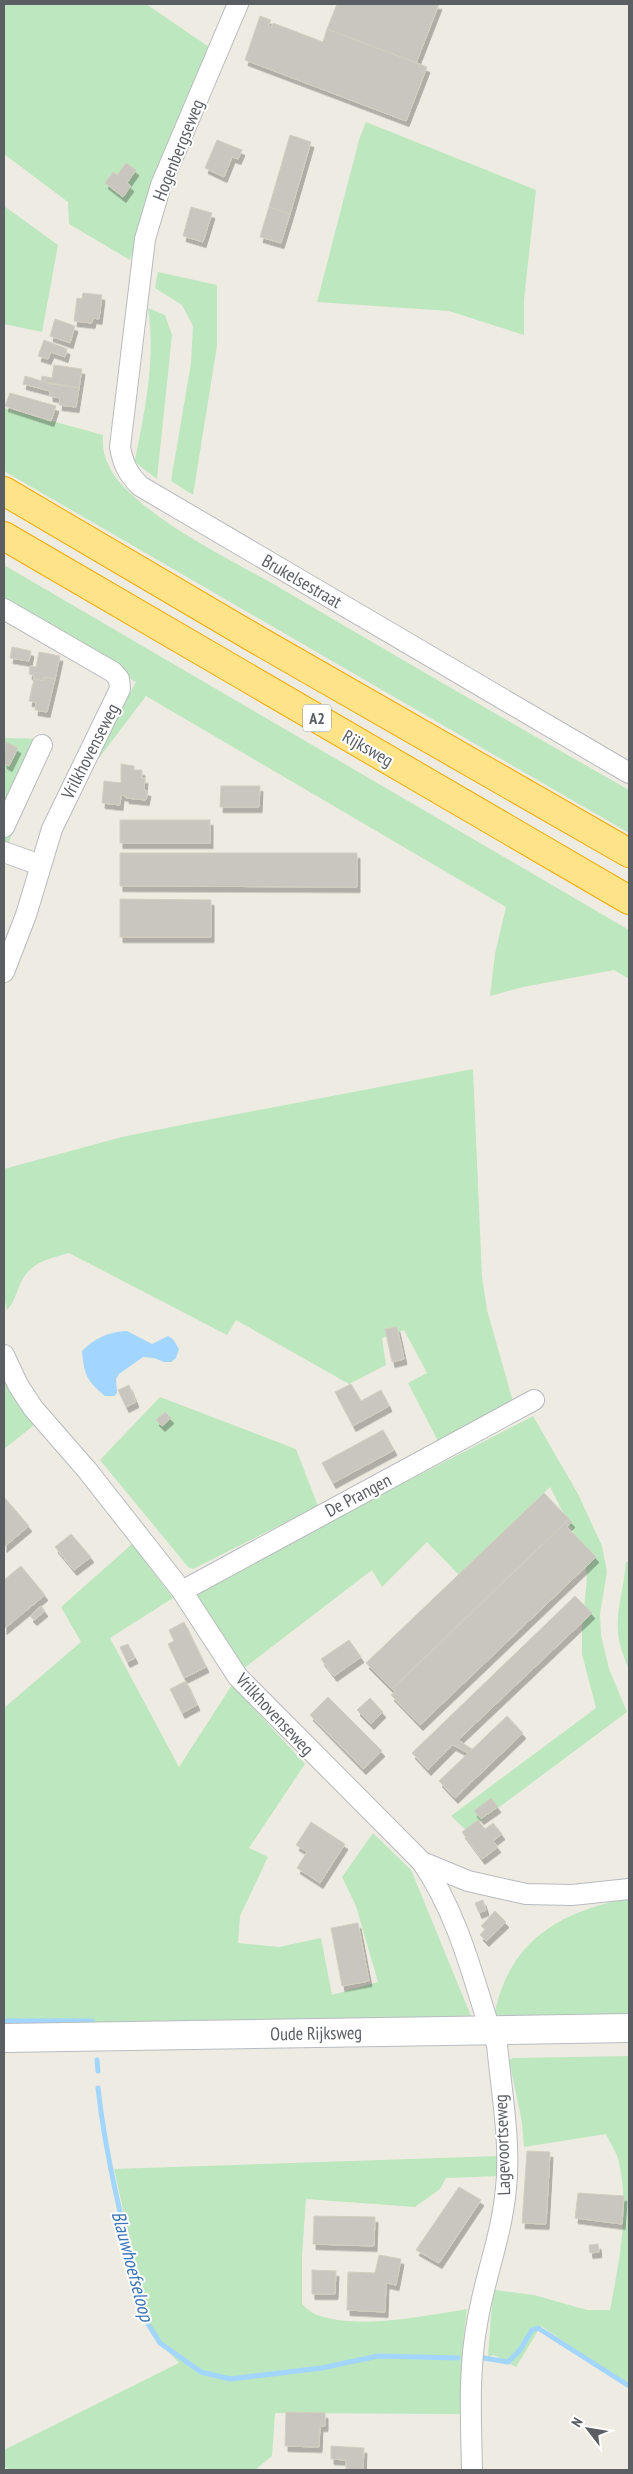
<svg xmlns="http://www.w3.org/2000/svg" width="633" height="2474" font-family="'PT Sans Narrow',sans-serif">
<defs>
<filter id="shadow"><feDropShadow dx="3" dy="5.5" stdDeviation="0" flood-color="#0004"/></filter>
</defs>
<rect width="100%" height="100%" fill="#eeece2"/>
<g fill="#bde7be">
<path d="M4 4H146L209 47 141 224 130 260 69 224 68 202 4 154Z"/>
<path d="M366 122 536 190 524 300V335L449 311 317 302 359 140Z"/>
<path d="M4 206 58 245 42 332 4 324Z"/>
<path d="M158 272 217 285V346L193 495 171 481 191 363 193 326 182 305 155 288Z"/>
<path d="M148 308 165 315 172 335 157 479 136 463 135 460C145 411 156 357 148 308Z"/>
<path d="M4 408 103 435C101 454 110 473 123 486 163 528 232 560 282 589 397 657 513 724 629 790V833L4 471Z"/>
<path d="M4 565 629 930V979L614 970 523 987 490 996 495 954 506 907 146 696 86 775 136 682 4 602Z"/>
<path d="M4 738 51 739 4 854Z"/>
<path d="M473 1069 482 1277 487 1310 514 1405 439 1443 408 1383 427 1373 404 1330 382 1338 386 1365 349 1384 236 1320 227 1335 69 1253C48 1259 31 1262 21 1282 16 1293 15 1301 7 1310L4 1297V1169L122 1137 186 1124Z"/>
<path d="M4 1378 38 1422 4 1449Z"/>
<path d="M160 1397 296 1449 318 1506 193 1569 188 1567 100 1460Z"/>
<path d="M533 1416 578 1494 602 1546 607 1572 600 1614 601 1635 609 1669 627 1712 467 1831 451 1816 596 1708 582 1654V1627L587 1579 585 1555 550 1487 459 1575 427 1542 382 1587 372 1570 243 1669 191 1593Z"/>
<path d="M132 1544 173 1598 110 1638 179 1767 232 1685 305 1764 249 1848 268 1857 240 1916 238 1943 279 1947 321 1938 332 1995 378 1982 356 1906 342 1877 373 1833 411 1870 414 1877 471 2016 467 2023 4 2032V1708L81 1642 61 1607Z"/>
<path d="M626 1562H629V1669C608 1624 622 1607 626 1562Z"/>
<path d="M629 1898V2019L493 2022C506 1943 555 1913 629 1898Z"/>
<path d="M629 2056V2386L541 2326 516 2367 494 2355 488 2357 492 2303 495 2290 534 2295 587 2310H610C619 2262 630 2211 619 2162 617 2153 610 2143 606 2134L524 2147 522 2122 509 2060 513 2058Z"/>
<path d="M500 2156V2176L446 2178 440 2189 415 2207 306 2199 302 2256V2304C306 2308 312 2313 317 2315 361 2330 423 2316 467 2309L463 2341 462 2414 275 2413 272 2456 255 2470H11L4 2467V2450L179 2363 151 2334 114 2169Z"/>
</g>
<path fill="#a2d5ff" d="M127 1331 152 1344 168 1336 173 1339 179 1349 176 1358 171 1362H164L154 1358 143 1357 119 1374 116 1379 117 1393 114 1396H105C87 1381 84 1375 82 1351 95 1338 108 1332 127 1331Z"/>
<g fill="none" stroke-linecap="round" stroke-linejoin="round">
<g stroke="#a2d5ff" stroke-width="5">
<path d="M4 2021H92"/>
<path d="M97 2060 98 2071"/>
<path d="M98 2088C107 2169 128 2245 148 2324L160 2343 201 2372 230 2379 322 2368 378 2356 458 2358"/>
<path d="M484 2358 508 2362 520 2350 532 2330 538 2328 629 2386"/>
</g>
</g>
<g fill="#c9c6bf" stroke="#d3cec0" filter="url(#shadow)">
<path d="M337 4H439L416 63 327 29Z"/>
<path d="M260 16 271 20 268 26 272 27 273 23 323 42 327 29 427 67 406 121 245 60Z"/>
<path d="M290 135 311 142 290 214 269 207Z"/>
<path d="M217 140 242 150 238 159 232 157 224 177 205 168Z"/>
<path d="M126 163 136 170 127 183 131 186 123 197 105 183 113 172 117 175Z"/>
<path d="M191 207 212 213 203 242 183 236Z"/>
<path d="M269 207 290 214 281 243 260 237Z"/>
<path d="M83 293 102 295 99 319 93 318 92 323 74 321 77 298 82 299Z"/>
<path d="M55 319 75 326 70 343 50 336Z"/>
<path d="M44 340 67 349 65 357 51 352 48 359 38 356Z"/>
<path d="M54 365 82 369 79 388 41 381 42 376 52 378Z"/>
<path d="M25 376 51 384 79 388 76 407 59 405 60 398 50 396V391L23 384Z"/>
<path d="M10 393 56 406 51 421 5 406Z"/>
<path d="M12 647 31 651 29 661 10 658Z"/>
<path d="M39 652 60 656 55 679 44 677V681L34 679V675L29 674 30 666 36 667Z"/>
<path d="M44 677 55 679 47 712 35 710 36 702 29 701 34 679 44 681Z"/>
<path d="M6 742 18 748 9 766 4 763Z"/>
<path d="M121 764 134 766V770H142V778H145L144 790 148 791 146 800 126 798V796L121 795 120 805 102 803 104 781 121 783Z"/>
<path d="M221 786H260L259 807H220Z"/>
<rect x="120" y="820" width="90" height="23"/>
<path d="M120 853H357V887L120 886Z"/>
<path d="M120 899 211 900V937H120Z"/>
<path d="M397 1327 404 1359 392 1362 385 1329Z"/>
<path d="M351 1384 361 1401 381 1390 389 1406 353 1426 335 1392Z"/>
<path d="M129 1385 136 1402 126 1407 118 1390Z"/>
<path d="M165 1412 171 1418 162 1426 156 1420Z"/>
<path d="M383 1430 394 1450 333 1483 322 1463Z"/>
<path d="M544 1493 569 1519 392 1689 366 1663Z"/>
<path d="M4 1497 29 1526 4 1547Z"/>
<path d="M569 1519 572 1522 567 1527 596 1557 420 1725 391 1695 395 1692 392 1689Z"/>
<path d="M71 1534 91 1557 74 1570 55 1547Z"/>
<path d="M21 1566 45 1595 4 1629V1580Z"/>
<path d="M575 1596 592 1613 458 1740 472 1749 468 1753 453 1745 428 1770 412 1753Z"/>
<path d="M41 1606 45 1611 34 1620 30 1616Z"/>
<path d="M184 1622 206 1667 184 1678 168 1644 174 1641 169 1630Z"/>
<path d="M349 1640 361 1657 334 1676 321 1659Z"/>
<path d="M128 1644 135 1658 127 1662 120 1647Z"/>
<path d="M186 1681 197 1705 182 1713 170 1689Z"/>
<path d="M328 1697 382 1751 363 1769 310 1715Z"/>
<path d="M370 1698 383 1712 371 1724 357 1710Z"/>
<path d="M507 1716 523 1733 455 1798 439 1781Z"/>
<path d="M491 1798 498 1807 481 1819 474 1811Z"/>
<path d="M478 1820 485 1829 493 1823 502 1834 493 1841 498 1847 482 1859 462 1832Z"/>
<path d="M311 1822 345 1844 320 1883 297 1868 307 1852 296 1845Z"/>
<path d="M483 1900 486 1910 479 1913 475 1903Z"/>
<path d="M495 1911 506 1922 486 1941 480 1935 485 1929 481 1926Z"/>
<path d="M358 1923 369 1981 342 1986 331 1928Z"/>
<path d="M527 2151 550 2152 546 2224 522 2223Z"/>
<path d="M459 2187 481 2200 439 2263 416 2250Z"/>
<path d="M578 2193 624 2196 622 2224 575 2218Z"/>
<path d="M314 2216 375 2217 374 2246 313 2244Z"/>
<path d="M598 2244 599 2252 590 2253 589 2245Z"/>
<path d="M379 2255 401 2259 396 2285 386 2283 385 2312 347 2310 348 2272 375 2273Z"/>
<path d="M312 2270 336 2271 335 2294H312Z"/>
<path d="M286 2412 325 2413V2426H320L319 2447 285 2446Z"/>
<path d="M331 2446 364 2448 363 2470H346V2460L331 2459Z"/>
</g>
<g fill="none" stroke-linecap="round" stroke-linejoin="round">
<defs>
<g id="street">
<path d="M238 4 161 185 145 239 120 447C123 464 128 474 140 486L629 773"/>
<path d="M4 609 113 672 119 679 120 689 52 829 26 915 4 972"/>
<path d="M4 827 42 745"/>
<path d="M4 852 40 865"/>
<path d="M4 1355 18 1385 33 1408 87 1470 182 1591 238 1677 422 1862 468 1881 526 1894 572 1895 629 1889"/>
<path d="M182 1591 534 1400"/>
<path d="M422 1862C457 1913 472 1973 490 2030L497 2044C501 2089 511 2144 506 2188 502 2234 486 2273 478 2318 468 2368 471 2419 472 2470"/>
</g>
<path id="secondary" d="M4 2038 629 2028"/>
<g id="highway">
<path d="M4 491 254 638 629 853"/>
<path d="M4 536 629 900"/>
</g>
</defs>
<use href="#street" stroke="#b8babf" stroke-width="22"/>
<use href="#secondary" stroke="#b8bcc2" stroke-width="30"/>
<use href="#highway" stroke="#f1a900" stroke-width="30"/>
<use href="#street" stroke="#fff" stroke-width="20"/>
<use href="#secondary" stroke="#fff" stroke-width="28"/>
<use href="#highway" stroke="#ffe389" stroke-width="28"/>
</g>
<g text-anchor="middle" dominant-baseline="central" stroke-width="4" stroke-linejoin="round" paint-order="stroke">
<rect fill="#fff" stroke="#8c8f92" stroke-width="1" x="303" y="704.5" width="28" height="27" rx="4"/>
<g font-size="16" font-weight="bold" fill="#5b5f64">
<text x="317" y="718">A2</text>
</g>
<g font-size="18" fill="#5b5f64" stroke="#fff">
<text transform="translate(178 150) rotate(-68)">Hogenbergseweg</text>
<text transform="translate(302 581) rotate(30)">Brukelsestraat</text>
<text transform="translate(368 748) rotate(30)">Rijksweg</text>
<text transform="translate(90 751) rotate(-63)">Vrilkhovenseweg</text>
<text transform="translate(358 1495) rotate(-28)">De Prangen</text>
<text transform="translate(275 1714) rotate(47)">Vrilkhovenseweg</text>
<text transform="translate(316 2033) rotate(-1)">Oude Rijksweg</text>
<text transform="translate(502 2145) rotate(-92)">Lagevoortseweg</text>
</g>
<g font-size="19" font-style="italic" fill="#3a74b7" stroke="#fff">
<text transform="translate(133 2266) rotate(75)">Blauwhoefseloop</text>
</g>
</g>
<rect width="633" height="2474" fill="none" stroke="#5b5f64" stroke-width="10"/>
<g transform="translate(588 2429) rotate(301)" stroke="#ffffff" stroke-width="4" paint-order="stroke">
<path d="M0-4L9 19L0 12L-9 19Z" fill="#5b5f64"/>
<text y="-8" font-size="14" font-weight="bold" text-anchor="middle" fill="#5b5f64">N</text>
</g>
</svg>
